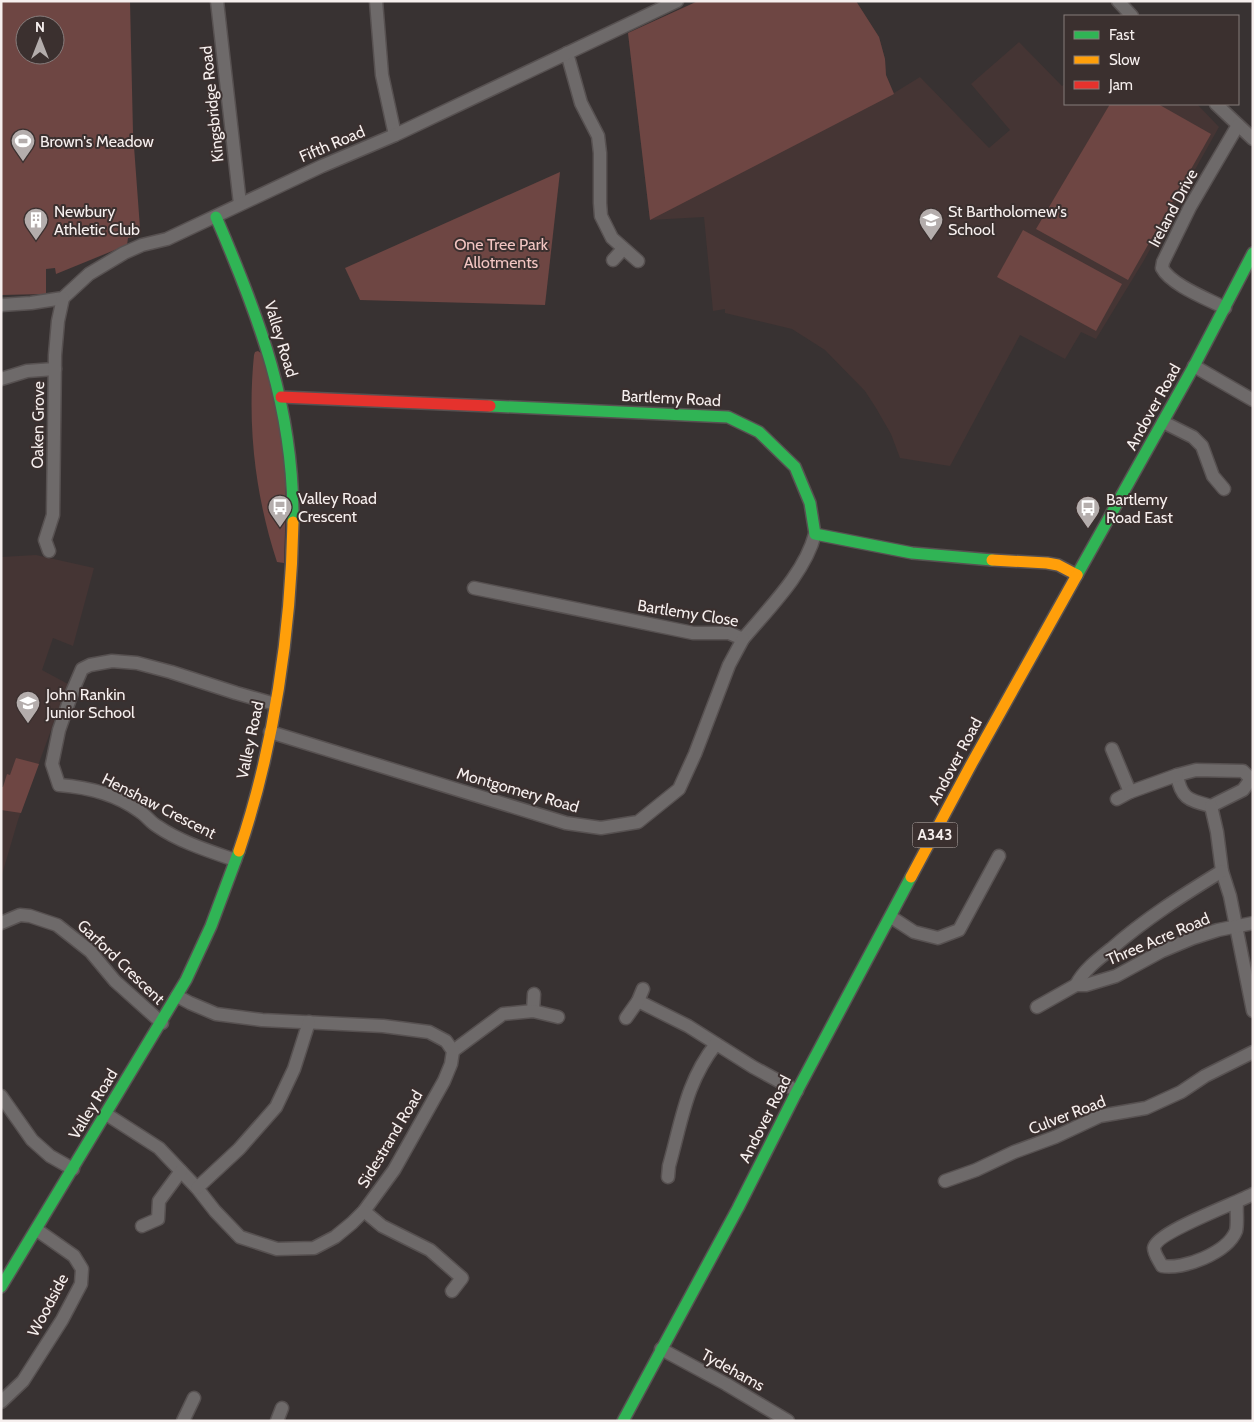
<svg xmlns="http://www.w3.org/2000/svg" width="1254" height="1422" font-family="Cabin,sans-serif">
<rect width="100%" height="100%" fill="#383232"/>
<g fill="#453534">
<path d="M698 1H856L879 37 885 59 886 75 894 93 920 77 989 148 1010 130 971 84 1019 42 1062 86 1065 84V104H1197L1219 127 1143 262 1096 339 1081 332 1065 359 1020 335 950 466 900 458 891 434 876 408 865 391 825 350 792 329 725 313V309L713 311 704 217 650 220 628 33Z"/>
<path d="M36 555 94 568 73 646 53 638 42 670 68 684 18 820 1 878V557Z"/>
</g>
<g fill="#6e4643" fill-rule="evenodd">
<path d="M1 1H130L133 133 140 228H133L134 237 128 238 127 245 56 274 55 268 46 269V294L1 295ZM25 25H55V55H25Z"/>
<path d="M698 1H856L879 37 885 59 886 75 894 94 650 220 628 33Z"/>
<path d="M1110 104H1158L1211 134 1128 280 1036 229Z"/>
<path d="M560 172 545 305 360 300 345 268Z"/>
<path d="M1023 230 1122 284 1096 331 997 277Z"/>
<path d="M258 351 262 354C271 388 280 423 284 459 287 494 285 528 284 563L277 562C255 495 247 425 254 355L255 352Z"/>
<path d="M16 758 39 764 21 813 1 810V787H3L7 774 10 775Z"/>
</g>
<g fill="none" stroke-linecap="round" stroke-linejoin="round">
<defs>
<g id="street">
<path d="M217 1 240 204"/>
<path d="M376 1 382 75 395 135"/>
<path d="M1118 1 1132 16"/>
<path d="M567 53 581 103 598 136 600 153V203L601 216 612 238 638 261"/>
<path d="M1216 104 1253 139"/>
<path d="M613 260 623 249"/>
<path d="M1 305 31 303 63 298 89 274 124 253 142 245 167 239 322 166 395 135 677 1"/>
<path d="M1225 308C1208 299 1171 285 1162 268L1163 262 1190 207 1238 125"/>
<path d="M1194 366 1253 400"/>
<path d="M1 379 27 371 55 369"/>
<path d="M1163 422 1193 437 1202 446 1213 476 1224 489"/>
<path d="M49 551 45 540 53 515 55 355 58 321 63 298"/>
<path d="M474 588 693 633H729L743 639C769 608 805 573 815 534"/>
<path d="M270 732 566 823 601 828 638 822 679 789 695 754 729 665 743 639"/>
<path d="M1112 749 1130 792 1117 799"/>
<path d="M1196 770 1243 771 1251 779 1243 790 1211 806C1189 800 1181 799 1177 775Z"/>
<path d="M1130 792 1177 775"/>
<path d="M1211 806 1217 832 1222 871 1230 896 1253 1011"/>
<path d="M235 860C209 851 180 842 157 826 150 822 146 815 139 811 116 794 86 787 59 785L52 764 59 730 73 690 82 669 90 665 112 661 137 663 171 672 236 693 275 704"/>
<path d="M891 917 914 932 938 938 959 930 999 856"/>
<path d="M1 923 20 915 30 916 57 925 90 951 115 981 162 1023"/>
<path d="M1076 985C1084 970 1097 960 1111 949 1145 919 1183 895 1222 871"/>
<path d="M638 1001 688 1026 753 1067 797 1091"/>
<path d="M1037 1007 1076 985H1086L1116 976 1162 951 1193 938 1218 930 1253 923"/>
<path d="M533 1011 534 994"/>
<path d="M626 1018 638 1001 643 989"/>
<path d="M453 1051 503 1014 533 1011 558 1017"/>
<path d="M1 1096 32 1140 50 1156 73 1169"/>
<path d="M106 1114 159 1148 197 1188 215 1211 240 1237 277 1249 314 1248 335 1237 352 1223 364 1211 394 1170 444 1081 451 1064 453 1051 446 1041 429 1032 383 1026 262 1020 216 1014 190 1003 177 996"/>
<path d="M668 1177 669 1166C682 1120 686 1082 716 1044"/>
<path d="M945 1181 976 1170 1014 1152 1055 1137 1100 1116 1146 1108 1181 1092 1205 1076 1253 1052"/>
<path d="M197 1188 239 1149 276 1107 294 1069 309 1022"/>
<path d="M1237 1203C1236 1211 1238 1223 1236 1231 1227 1253 1183 1270 1162 1266 1159 1260 1154 1254 1154 1248 1156 1232 1237 1203 1253 1194"/>
<path d="M364 1211 382 1226 430 1250 462 1278 452 1291"/>
<path d="M142 1226 158 1219 159 1201 181 1171"/>
<path d="M661 1349 726 1384 788 1421"/>
<path d="M1 1402 23 1381 62 1320 81 1284 82 1269 74 1256 37 1230"/>
<path d="M183 1421 194 1398"/>
<path d="M277 1421 282 1408"/>
</g>
<g id="fast">
<path d="M216 217C260 319 294 409 293 522"/>
<path d="M490 406 728 417 759 432 795 467 810 503 815 534 912 553 992 560"/>
<path d="M1077 575 1194 366 1253 253"/>
<path d="M1 1287 186 980 211 926 239 851"/>
<path d="M623 1421 738 1208 797 1091 911 877"/>
</g>
<g id="slow">
<path d="M992 560 1047 563 1058 565 1077 575"/>
<path d="M239 851C274 748 291 631 293 522"/>
<path d="M911 877 972 763 1077 575"/>
</g>
<path id="jam" d="M281 397 490 406"/>
</defs>
<use href="#street" stroke="#575151" stroke-width="15"/>
<use href="#fast" stroke="#575151" stroke-width="14"/>
<use href="#slow" stroke="#575151" stroke-width="14"/>
<use href="#jam" stroke="#575151" stroke-width="14"/>
<use href="#street" stroke="#6e6a6a" stroke-width="12"/>
<use href="#fast" stroke="#30b455" stroke-width="11"/>
<use href="#slow" stroke="#ff9f0a" stroke-width="11"/>
<use href="#jam" stroke="#e5322d" stroke-width="11"/>
</g>
<defs>
<symbol id="stadium-pin" viewBox="-11 -11 22 30"><path d="M0 17L-7.5 6A9.5 9.5 0 1 1 7.5 6Z" fill="#b4adac" stroke="#3b302f"/><path d="M0-5a6.5 5 0 1 0 0 10a6.5 5 0 1 0 0-10ZM-3.5-1.8h7v3.6h-7Z" fill="#fff"/></symbol>
<symbol id="building-pin" viewBox="-11 -11 22 30"><path d="M0 17L-7.5 6A9.5 9.5 0 1 1 7.5 6Z" fill="#b4adac" stroke="#3b302f"/><path d="M-4-6H4V6H1V3H-1V6H-4ZM-2.5-4.3h1.7v1.8h-1.7ZM.8-4.3h1.7v1.8H.8ZM-2.5-1h1.7V.8h-1.7ZM.8-1h1.7V.8H.8Z" fill="#fff"/></symbol>
<symbol id="school-pin" viewBox="-11 -11 22 30"><path d="M0 17L-7.5 6A9.5 9.5 0 1 1 7.5 6Z" fill="#b4adac" stroke="#3b302f"/><path d="M0-5L7-2L0 1L-7-2ZM-4 1L0 2.5L4 1V4Q0 6-4 4Z" fill="#fff"/></symbol>
<symbol id="bus-pin" viewBox="-11 -11 22 30"><path d="M0 17L-7.5 6A9.5 9.5 0 1 1 7.5 6Z" fill="#b4adac" stroke="#3b302f"/><path d="M-5-6H5V4H4V6H2V4H-2V6H-4V4H-5ZM-3.5-4V0h7V-4ZM-3.5 1.2v1.5H-2V1.2ZM2 1.2v1.5H3.5V1.2Z" fill="#fff"/></symbol>
</defs>
<g fill-rule="evenodd">
<use href="#stadium-pin" x="9" y="127" width="28" height="38"/>
<use href="#building-pin" x="22" y="206" width="28" height="38"/>
<use href="#school-pin" x="917" y="206" width="28" height="38"/>
<use href="#bus-pin" x="266" y="493" width="28" height="38"/>
<use href="#bus-pin" x="1074" y="494" width="28" height="38"/>
<use href="#school-pin" x="14" y="689" width="28" height="38"/>
</g>
<g text-anchor="middle" dominant-baseline="central" stroke-width="4" stroke-linejoin="round" paint-order="stroke">
<rect fill="#3b302f" stroke="#beb6b5" stroke-width="1" x="912.5" y="822.5" width="45" height="25" rx="4"/>
<g font-size="15" font-weight="bold" fill="#f6efee">
<text x="935" y="835">A343</text>
</g>
<g font-size="16" fill="#f6efee" stroke="#3b302f">
<text transform="translate(212 104) rotate(-96)">Kingsbridge Road</text>
<text transform="translate(332 144) rotate(-23)">Fifth Road</text>
<text transform="translate(1173 208) rotate(-62)">Ireland Drive</text>
<text transform="translate(281 339) rotate(73)">Valley Road</text>
<text transform="translate(671 398) rotate(3)">Bartlemy Road</text>
<text transform="translate(1153 407) rotate(-61)">Andover Road</text>
<text transform="translate(38 425) rotate(-89)">Oaken Grove</text>
<text transform="translate(688 613) rotate(9)">Bartlemy Close</text>
<text transform="translate(250 740) rotate(-78)">Valley Road</text>
<text transform="translate(955 761) rotate(-62)">Andover Road</text>
<text transform="translate(518 790) rotate(16)">Montgomery Road</text>
<text transform="translate(159 806) rotate(27)">Henshaw Crescent</text>
<text transform="translate(1158 939) rotate(-23)">Three Acre Road</text>
<text transform="translate(121 962) rotate(44)">Garford Crescent</text>
<text transform="translate(93 1104) rotate(-59)">Valley Road</text>
<text transform="translate(1067 1115) rotate(-21)">Culver Road</text>
<text transform="translate(765 1119) rotate(-63)">Andover Road</text>
<text transform="translate(390 1139) rotate(-59)">Sidestrand Road</text>
<text transform="translate(48 1305) rotate(-62)">Woodside</text>
<text transform="translate(733 1370) rotate(29)">Tydehams</text>
</g>
<g font-size="16" fill="#f6efee" stroke="#3b302f" text-anchor="start">
<text x="40" y="141">Brown's Meadow</text>
<text x="54" y="211">Newbury<tspan x="54" dy="18">Athletic Club</tspan></text>
<text x="948" y="211">St Bartholomew's<tspan x="948" dy="18">School</tspan></text>
<text x="298" y="498">Valley Road<tspan x="298" dy="18">Crescent</tspan></text>
<text x="1106" y="499">Bartlemy<tspan x="1106" dy="18">Road East</tspan></text>
<text x="46" y="694">John Rankin<tspan x="46" dy="18">Junior School</tspan></text>
</g>
<g font-size="16" fill="#f2c5c2" stroke="#3b302f">
<text x="501" y="244">One Tree Park<tspan x="501" dy="18">Allotments</tspan></text>
</g>
</g>
<rect width="1254" height="1422" fill="none" stroke="#f6efee" stroke-width="5"/>
<rect x="1064" y="15" width="175" height="90" fill="#3b302f" stroke="#867c7b"/>
<rect x="1074" y="31" width="25" height="8" fill="#30b455" stroke="#867c7b"/>
<text x="1109" y="40" font-size="15" fill="#f6efee">Fast</text>
<rect x="1074" y="56" width="25" height="8" fill="#ff9f0a" stroke="#867c7b"/>
<text x="1109" y="65" font-size="15" fill="#f6efee">Slow</text>
<rect x="1074" y="81" width="25" height="8" fill="#e5322d" stroke="#867c7b"/>
<text x="1109" y="90" font-size="15" fill="#f6efee">Jam</text>
<g transform="translate(40 40)"><circle r="24" fill="#3b302f" stroke="#867c7b"/>
<path d="M0-4L9 19L0 12L-9 19Z" fill="#b4adac"/>
<text y="-8" font-size="14" font-weight="bold" text-anchor="middle" fill="#f6efee">N</text>
</g>
</svg>
